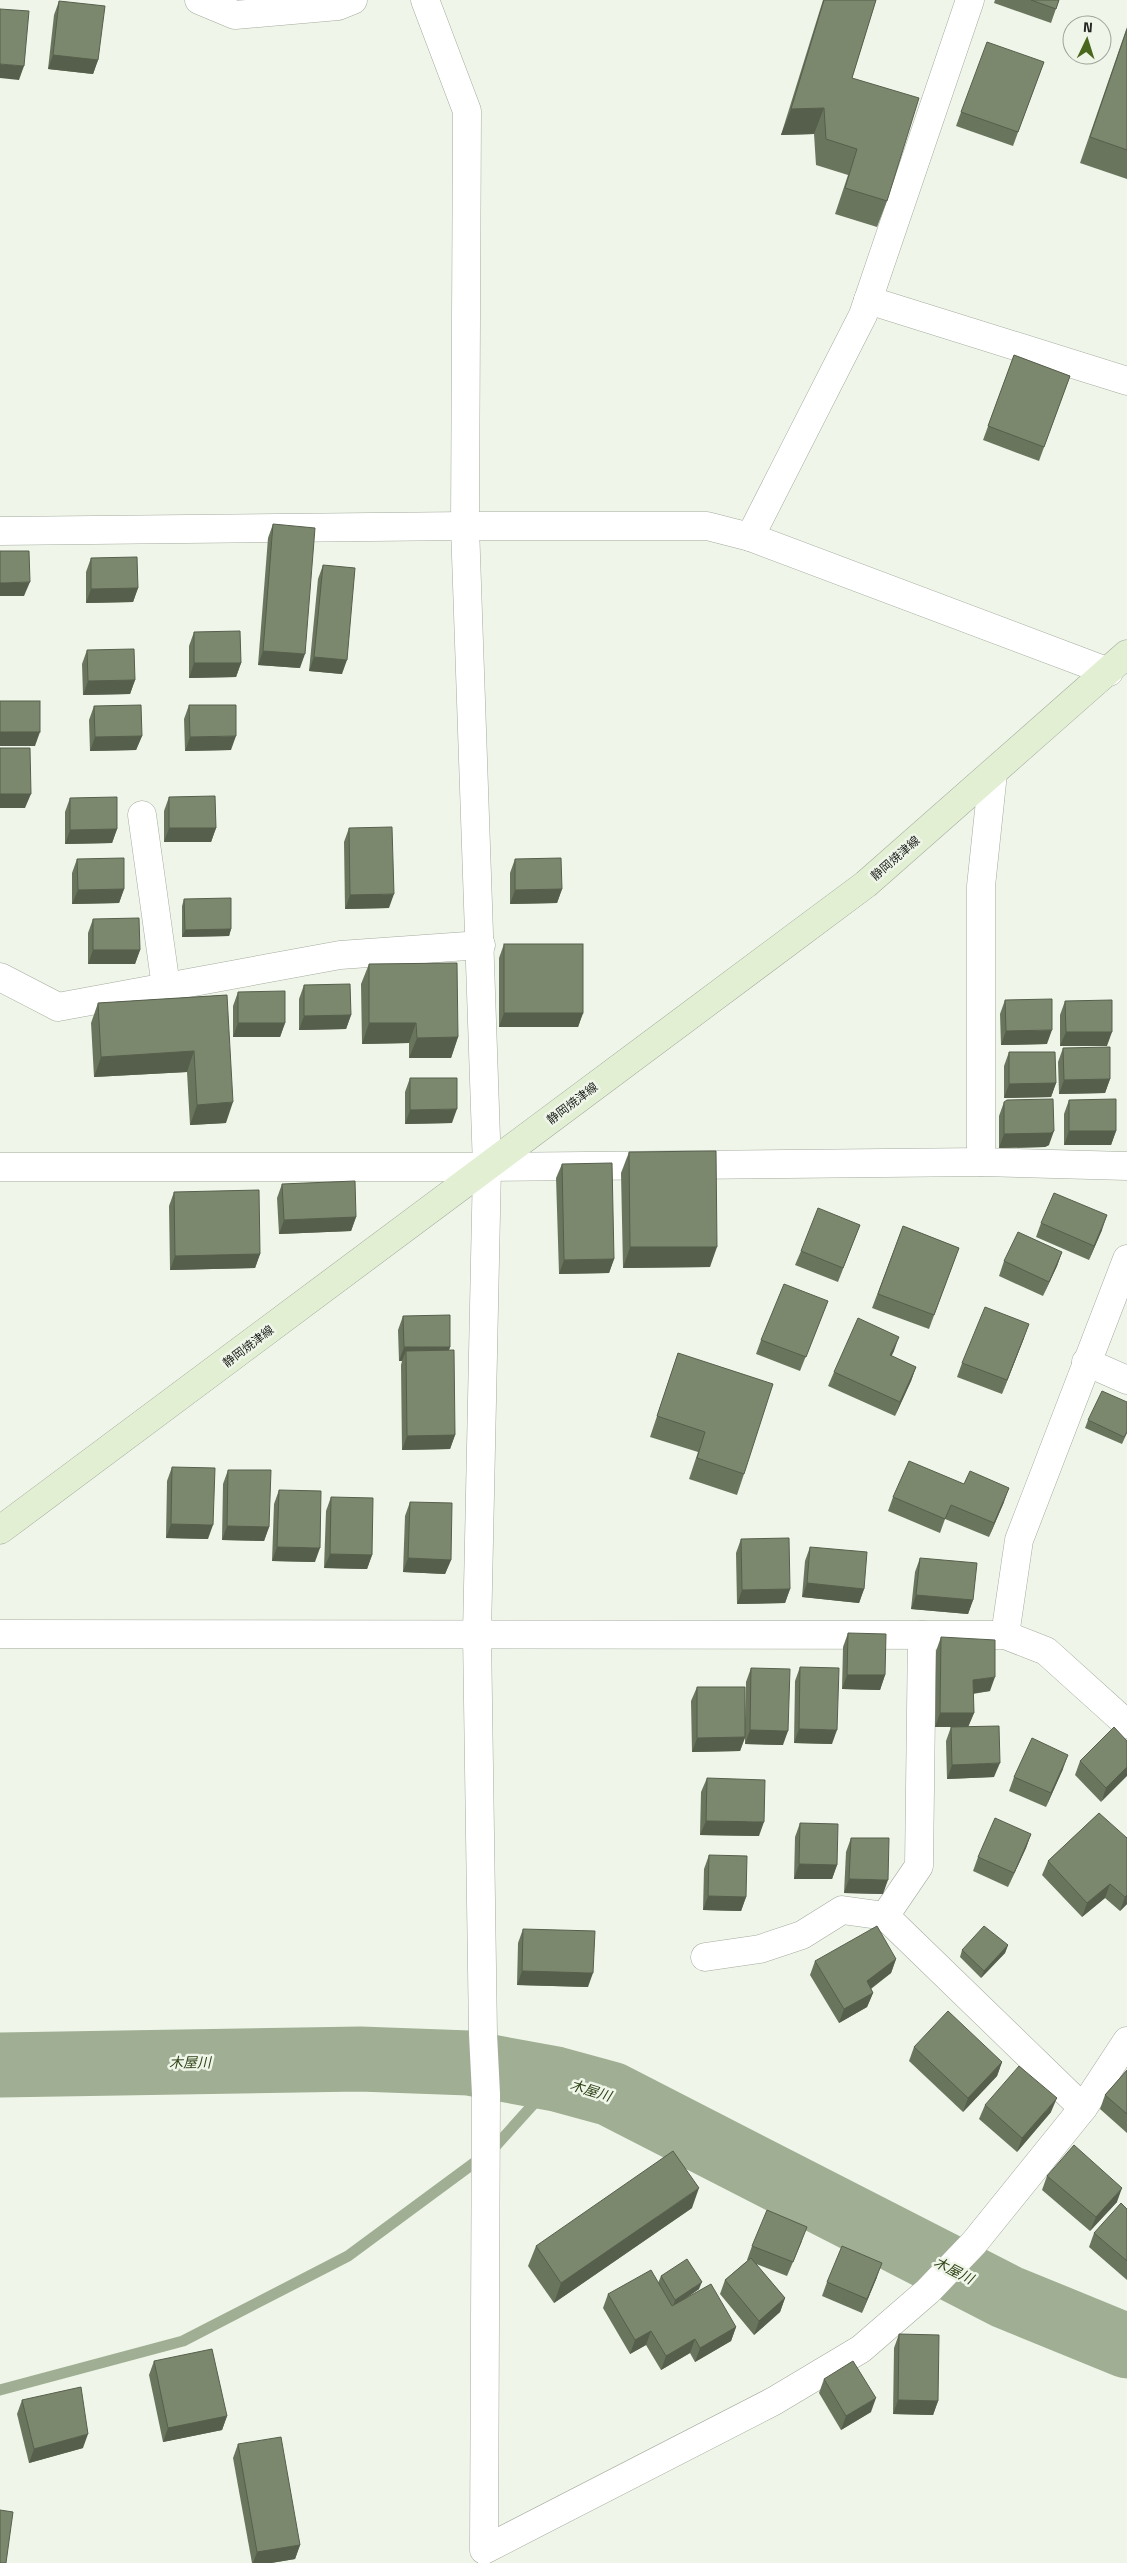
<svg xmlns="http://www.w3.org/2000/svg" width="1127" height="2563" font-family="'Titillium Web','Noto Sans JP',sans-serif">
<rect width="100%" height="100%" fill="#eff6e9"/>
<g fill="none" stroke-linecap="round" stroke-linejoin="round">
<path stroke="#a0ae93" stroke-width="11" d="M0 2390 183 2341 348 2256 493 2149 556 2079"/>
<path stroke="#a0ae93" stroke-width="65" d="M0 2065 360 2059 469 2063 556 2079 611 2094 1007 2297 1127 2346"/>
<defs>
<g id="minor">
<path d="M199 0 235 15 338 6 353 0"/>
<path d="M425 0 467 111 465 526 487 1167 477 1634 483 2034 486 2094 484 2550 774 2401 861 2349 928 2291 974 2243 1083 2108 1127 2041"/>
<path d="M868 300 1127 381"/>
<path d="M0 531 465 526H707L750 537 1109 672"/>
<path d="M750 537 863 315 970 0"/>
<path d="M142 815 166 987"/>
<path d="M0 977 58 1007 340 955 481 945"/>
<path d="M981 1162V886L993 773"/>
<path d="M0 1167H487L981 1162 1127 1166"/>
<path d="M1086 1362 1127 1380"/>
<path d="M0 1634 1005 1635 1046 1651 1127 1724"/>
<path d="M1005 1635 1019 1540 1127 1259"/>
<path d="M885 1916 919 1866 922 1635"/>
<path d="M705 1957 760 1949 802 1935 842 1910 885 1916 1083 2108"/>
</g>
<path id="secondary" d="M0 1530 866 884 1127 654"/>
</defs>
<use href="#minor" stroke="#a4ab9e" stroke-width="29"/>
<use href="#secondary" stroke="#a4ab9e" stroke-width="29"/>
<use href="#minor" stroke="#fff" stroke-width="28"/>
<use href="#secondary" stroke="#e2efd3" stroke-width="28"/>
</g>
<g fill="#6a755e">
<path d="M823 0H876L852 78 887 201 877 227 835 214 848 175 816 165 814 134 781 135Z"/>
<path d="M995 0H1059L1051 23 994 3Z"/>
<path d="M59 1 98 60 93 74 48 69 54 15Z"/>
<path d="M1127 27V179L1080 163Z"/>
<path d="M1044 62 1013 146 956 126 961 112Z"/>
<path d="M1014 355 1070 376 1039 461 983 440Z"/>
<path d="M273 524 300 668 258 665 268 538Z"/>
<path d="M91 558 138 588 133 602 86 603V572Z"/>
<path d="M323 565 342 674 309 671 318 579Z"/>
<path d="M194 632 241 663 236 677 189 678V646Z"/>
<path d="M87 650 135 680 130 694 83 695 82 664Z"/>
<path d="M189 705 231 750 185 751 184 719Z"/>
<path d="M94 706 142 736 136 750 90 751 89 720Z"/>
<path d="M169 797 216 828 211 842H164V811Z"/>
<path d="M70 798 117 829 112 843 65 844V812Z"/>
<path d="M349 828 389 908 345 909 344 842Z"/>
<path d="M77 859 124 889 119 903 72 904V873Z"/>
<path d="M515 859 562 889 557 903 510 904V873Z"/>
<path d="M184 899 231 929 229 936 182 937V906Z"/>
<path d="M93 919 140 950 135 964H88V933Z"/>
<path d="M504 944 583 1013 578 1027H499V958Z"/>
<path d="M369 964 458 1037 451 1058H409V1043L362 1044 361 984Z"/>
<path d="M304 985 351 1015 346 1029 299 1030V999Z"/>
<path d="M238 992 285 1023 280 1037H233V1006Z"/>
<path d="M227 995 226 1123 190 1125 187 1072 94 1077 91 1023 98 1003Z"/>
<path d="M1005 1000 1047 1044 1001 1045 1000 1014Z"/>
<path d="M1065 1001 1107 1046H1060V1015Z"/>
<path d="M1063 1048 1110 1079 1105 1093 1059 1094 1058 1062Z"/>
<path d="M1009 1052 1056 1083 1051 1097 1004 1098V1066Z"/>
<path d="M410 1078 452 1123 405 1124V1092Z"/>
<path d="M1069 1100 1116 1131 1111 1145H1064V1114Z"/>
<path d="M1004 1102 1049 1145 1045 1147 999 1148V1116Z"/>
<path d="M629 1152 710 1267 623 1268 621 1173Z"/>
<path d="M562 1164 614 1259 609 1273 559 1274 556 1178Z"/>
<path d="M282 1184 356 1217 351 1231 279 1234 277 1198Z"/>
<path d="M174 1192 260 1254 255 1268 170 1270 169 1206Z"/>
<path d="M1041 1223 1102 1230 1089 1260 1036 1237Z"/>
<path d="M860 1225 838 1282 795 1265 801 1251Z"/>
<path d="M903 1226 959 1248 929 1329 872 1308Z"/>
<path d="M1062 1252 1057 1266 1043 1296 999 1276 1004 1261Z"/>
<path d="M828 1301 800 1371 756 1354 761 1340Z"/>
<path d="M403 1316 450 1347 449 1350 455 1435 450 1449 402 1450 401 1365 402 1361H399L398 1330Z"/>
<path d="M1024 1338 1002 1394 957 1377 962 1363Z"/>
<path d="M894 1351 891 1356 916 1367 911 1381 895 1416 828 1386 834 1372Z"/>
<path d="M678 1353 744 1474 737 1495 689 1479 698 1452 650 1437Z"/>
<path d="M1088 1420 1127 1433 1122 1444 1085 1428Z"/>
<path d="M172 1467 208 1539 166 1538 167 1481Z"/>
<path d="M228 1470 269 1527 264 1541 222 1540 223 1484Z"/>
<path d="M279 1490 315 1562 272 1561 274 1504Z"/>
<path d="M331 1497 372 1555 367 1569 324 1568 326 1511Z"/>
<path d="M893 1497 1004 1502 989 1537 945 1519 940 1533 888 1511Z"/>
<path d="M410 1502 451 1560 445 1574 403 1572 405 1516Z"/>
<path d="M741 1539 790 1589 785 1603 737 1604 736 1553Z"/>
<path d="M810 1547 864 1589 859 1603 802 1597 805 1561Z"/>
<path d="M920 1558 973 1600 968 1614 911 1609 915 1572Z"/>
<path d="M848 1633 885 1675 880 1690 842 1689 843 1647Z"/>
<path d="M941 1637 990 1691 973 1694 974 1713 968 1727H935L936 1651Z"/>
<path d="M800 1667 832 1744 794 1743 795 1681Z"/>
<path d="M751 1668 783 1745 745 1744V1738L740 1751 692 1752 691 1701 697 1687 745 1720 746 1682Z"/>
<path d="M951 1727 994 1777 947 1779 946 1741Z"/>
<path d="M1127 1741 1101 1802 1075 1775 1080 1761Z"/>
<path d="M1063 1769 1046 1807 1009 1791 1014 1777Z"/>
<path d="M707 1778 759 1836 700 1835 701 1792Z"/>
<path d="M1099 1813 1127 1904 1120 1911 1105 1898 1082 1917 1042 1875 1048 1861Z"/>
<path d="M800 1823 837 1865 832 1879H794L795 1837Z"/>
<path d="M1031 1834 1026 1848 1008 1887 973 1871 978 1857Z"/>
<path d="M851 1838 883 1894 844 1893 846 1852Z"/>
<path d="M709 1855 746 1897 741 1911 703 1910 704 1869Z"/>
<path d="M523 1929 588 1987 517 1985 518 1943Z"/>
<path d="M1008 1945 1005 1953 981 1978 960 1957 962 1950Z"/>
<path d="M896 1959 891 1973 871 1989 873 1993 867 2007 839 2023 810 1975 815 1961Z"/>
<path d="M914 2047 1002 2062 997 2076 963 2112 909 2061Z"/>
<path d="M1127 2070V2133L1100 2109 1105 2095Z"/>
<path d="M985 2105 1051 2112 1017 2152 979 2119Z"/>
<path d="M1047 2176 1117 2202 1090 2231 1042 2190Z"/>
<path d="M692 2208 554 2303 528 2266 536 2246Z"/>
<path d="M1127 2209V2280L1089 2247 1094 2233Z"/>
<path d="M802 2241 787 2276 756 2264 785 2298 780 2312 754 2335 720 2294 725 2280 748 2260H747L752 2246Z"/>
<path d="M661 2276 699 2289 686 2298 736 2327 731 2341 695 2362 690 2353 661 2370 646 2345 630 2354 603 2308 608 2294 658 2283Z"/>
<path d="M877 2277 862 2313 822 2296 827 2282Z"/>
<path d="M899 2334 938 2401 933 2415 893 2414 894 2348Z"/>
<path d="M154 2361 227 2416 222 2430 163 2442 149 2375Z"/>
<path d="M824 2379 871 2412 841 2430 819 2393Z"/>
<path d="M22 2400 83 2448 29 2463 17 2414Z"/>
<path d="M238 2444 300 2545 295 2559 271 2563H252L233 2458Z"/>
</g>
<g fill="#565f4c">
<path d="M53 55 98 60 93 74 48 69Z"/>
<path d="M0 64 24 66 19 80 0 78Z"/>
<path d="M824 108 814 134 781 135 791 109Z"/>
<path d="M30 582 24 596H0V583Z"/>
<path d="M138 588 133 602 86 603 91 589Z"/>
<path d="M263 651 305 654 300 668 258 665Z"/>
<path d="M314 657 347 660 342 674 309 671Z"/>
<path d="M194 663H241L236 677 189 678Z"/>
<path d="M135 680 130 694 83 695 88 681Z"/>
<path d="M0 732H40L35 746H0Z"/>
<path d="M142 736 136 750 90 751 95 737Z"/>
<path d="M236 736 231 750 185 751 190 737Z"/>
<path d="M0 794H31L25 808H0Z"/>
<path d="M169 828H216L211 842H164Z"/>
<path d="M117 829 112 843 65 844 70 830Z"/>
<path d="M124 889 119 903 72 904 78 890Z"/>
<path d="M562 889 557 903 510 904 515 890Z"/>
<path d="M394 894 389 908 345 909 350 895Z"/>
<path d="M231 929 229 936 182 937 185 930Z"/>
<path d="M93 950H140L135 964H88Z"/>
<path d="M504 1013H583L578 1027H499Z"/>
<path d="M351 1015 346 1029 299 1030 304 1016Z"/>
<path d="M238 1023H285L280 1037H233Z"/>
<path d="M369 1023H416L409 1043 362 1044Z"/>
<path d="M1052 1030 1047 1044 1001 1045 1006 1031Z"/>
<path d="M1066 1032H1112L1107 1046H1060Z"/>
<path d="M458 1037 451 1058H409L417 1038Z"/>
<path d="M194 1051 187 1072 94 1077 101 1057Z"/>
<path d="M1110 1079 1105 1093 1059 1094 1064 1080Z"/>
<path d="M1056 1083 1051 1097 1004 1098 1009 1084Z"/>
<path d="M233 1102 226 1123 190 1125 197 1105Z"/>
<path d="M457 1109 452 1123 405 1124 410 1110Z"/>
<path d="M1054 1131 1049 1145 1045 1147 999 1148 1004 1134Z"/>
<path d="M1069 1131H1116L1111 1145H1064Z"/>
<path d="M1107 1215 1102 1230 1089 1260 1094 1246Z"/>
<path d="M356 1217 351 1231 279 1234 284 1220Z"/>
<path d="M630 1247H717L710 1267 623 1268Z"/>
<path d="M1062 1252 1057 1266 1043 1296 1049 1282Z"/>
<path d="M260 1254 255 1268 170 1270 175 1256Z"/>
<path d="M614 1259 609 1273 559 1274 564 1260Z"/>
<path d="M1029 1324 1024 1338 1002 1394 1007 1380Z"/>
<path d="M899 1337 894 1351 885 1369 890 1355Z"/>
<path d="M404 1347H450L445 1361 406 1351 402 1361H399Z"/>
<path d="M916 1367 911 1381 895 1416 900 1402Z"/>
<path d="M455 1435 450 1449 402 1450 407 1436Z"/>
<path d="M1009 1488 1004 1502 989 1537 994 1523Z"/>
<path d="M171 1524 213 1525 208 1539 166 1538Z"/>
<path d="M227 1526 269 1527 264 1541 222 1540Z"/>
<path d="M277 1547 320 1548 315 1562 272 1561Z"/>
<path d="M330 1554 372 1555 367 1569 324 1568Z"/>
<path d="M408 1558 451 1560 445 1574 403 1572Z"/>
<path d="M807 1583 864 1589 859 1603 802 1597Z"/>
<path d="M790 1589 785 1603 737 1604 742 1590Z"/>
<path d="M916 1595 973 1600 968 1614 911 1609Z"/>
<path d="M847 1675H885L880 1690 842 1689Z"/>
<path d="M995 1677 990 1691 968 1694 973 1680Z"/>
<path d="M940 1713H974L968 1727H935Z"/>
<path d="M799 1729 837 1730 832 1744 794 1743Z"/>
<path d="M750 1730 788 1731 783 1745 745 1744Z"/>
<path d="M745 1737 740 1751 692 1752 697 1738Z"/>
<path d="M1068 1755 1063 1769 1046 1807 1051 1793Z"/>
<path d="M1000 1763 994 1777 947 1779 952 1765Z"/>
<path d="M1127 1767V1776L1101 1802 1106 1788Z"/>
<path d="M706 1821 764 1822 759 1836 700 1835Z"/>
<path d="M1031 1834 1026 1848 1008 1887 1014 1873Z"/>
<path d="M799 1864 837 1865 832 1879H794Z"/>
<path d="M849 1879 888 1880 883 1894 844 1893Z"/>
<path d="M1110 1884 1105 1898 1082 1917 1087 1903Z"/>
<path d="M1127 1895V1904L1120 1911 1125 1897Z"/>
<path d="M708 1896 746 1897 741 1911 703 1910Z"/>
<path d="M1008 1945 1005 1953 981 1978 984 1971Z"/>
<path d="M896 1959 891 1973 862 1995 867 1981Z"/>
<path d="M522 1971 593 1973 588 1987 517 1985Z"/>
<path d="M873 1993 867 2007 839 2023 844 2009Z"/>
<path d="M1002 2062 997 2076 963 2112 968 2098Z"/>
<path d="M1057 2098 1051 2112 1017 2152 1022 2138Z"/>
<path d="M699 2188 692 2208 554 2303 561 2283Z"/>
<path d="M1122 2188 1117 2202 1090 2231 1096 2217Z"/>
<path d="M882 2263 877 2277 862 2313 867 2299Z"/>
<path d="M702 2282 699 2289 673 2307 675 2300Z"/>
<path d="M785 2298 780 2312 754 2335 759 2321Z"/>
<path d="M736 2327 731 2341 695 2362 700 2348Z"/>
<path d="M651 2331 646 2345 630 2354 635 2340Z"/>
<path d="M695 2339 690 2353 661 2370 666 2356Z"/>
<path d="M876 2398 871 2412 841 2430 846 2416Z"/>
<path d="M898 2400 938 2401 933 2415 893 2414Z"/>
<path d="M227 2416 222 2430 163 2442 168 2428Z"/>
<path d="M88 2434 83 2448 29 2463 34 2449Z"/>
<path d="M300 2545 295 2559 271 2563H253L257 2552Z"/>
</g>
<g fill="#7b886d" stroke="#565f4c">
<path d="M824 0H876L852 78 919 98 887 201 845 188 857 149 826 139 824 108 791 109Z"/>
<path d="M1031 0H1059L1056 9Z"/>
<path d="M59 1 105 6 98 60 53 55Z"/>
<path d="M0 9 29 11 24 66 0 64Z"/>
<path d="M1127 29V150L1090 137Z"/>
<path d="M987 42 1044 62 1018 132 961 112Z"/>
<path d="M1014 355 1070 376 1044 447 988 426Z"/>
<path d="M273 524 315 528 305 654 263 651Z"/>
<path d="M0 551H29L30 582 0 583Z"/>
<path d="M137 557 138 588 91 589V558Z"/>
<path d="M323 565 355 568 347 660 314 657Z"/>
<path d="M240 631 241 663H194V632Z"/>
<path d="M134 649 135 680 88 681 87 650Z"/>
<rect x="0" y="701" width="40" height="31"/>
<path d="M141 705 142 736 95 737 94 706Z"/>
<path d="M189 705H236V736L190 737Z"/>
<path d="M0 748H30L31 794H0Z"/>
<path d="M215 796 216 828H169V797Z"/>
<path d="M117 797V829L70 830V798Z"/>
<path d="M392 827 394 894 350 895 349 828Z"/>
<path d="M124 858V889L78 890 77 859Z"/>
<path d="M561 858 562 889 515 890V859Z"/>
<path d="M231 898V929L185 930 184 899Z"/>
<path d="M139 918 140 950H93V919Z"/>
<rect x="504" y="944" width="79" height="69"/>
<path d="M457 963 458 1037 417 1038 416 1023H369V964Z"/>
<path d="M350 984 351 1015 304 1016V985Z"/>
<path d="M285 991V1023H238V992Z"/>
<path d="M227 995 233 1102 197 1105 194 1051 101 1057 98 1003Z"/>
<path d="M1052 999V1030L1006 1031 1005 1000Z"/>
<path d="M1112 1000V1032H1066L1065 1001Z"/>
<path d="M1110 1047V1079L1064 1080 1063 1048Z"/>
<path d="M1009 1052H1055L1056 1083 1009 1084Z"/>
<path d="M410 1078H457V1109L410 1110Z"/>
<path d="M1053 1099 1054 1131 1051 1133 1004 1134V1102L1007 1100Z"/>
<path d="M1116 1099V1131H1069V1100Z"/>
<path d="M716 1151 717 1247H630L629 1152Z"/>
<path d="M612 1163 614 1259 564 1260 562 1164Z"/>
<path d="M355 1181 356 1217 284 1220 282 1184Z"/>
<path d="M259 1190 260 1254 175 1256 174 1192Z"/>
<path d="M1054 1193 1107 1215 1094 1246 1041 1223Z"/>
<path d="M818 1208 860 1225 843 1268 801 1251Z"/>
<path d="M903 1226 959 1248 934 1315 878 1294Z"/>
<path d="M1018 1232 1062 1252 1049 1282 1004 1261Z"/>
<path d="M784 1284 828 1301 806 1357 761 1340Z"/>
<path d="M985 1307 1029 1324 1007 1380 962 1363Z"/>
<path d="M450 1315V1347H404L403 1316Z"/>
<path d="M858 1318 899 1337 890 1355 916 1367 900 1402 834 1372Z"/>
<path d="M454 1350 455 1435 407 1436 406 1351Z"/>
<path d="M678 1353 773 1384 744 1474 697 1458 705 1432 657 1416Z"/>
<path d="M1102 1391 1127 1402V1432L1124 1437 1088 1420Z"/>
<path d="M909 1461 964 1484 970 1471 1009 1488 994 1523 951 1505 945 1519 893 1497Z"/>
<path d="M172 1467 215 1468 213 1525 171 1524Z"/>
<path d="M228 1470H271L269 1527 227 1526Z"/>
<path d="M279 1490 321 1491 320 1548 277 1547Z"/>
<path d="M331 1497 373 1498 372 1555 330 1554Z"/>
<path d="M410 1502 452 1503 451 1560 408 1558Z"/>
<path d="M789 1538 790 1589 742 1590 741 1539Z"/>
<path d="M810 1547 867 1552 864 1589 807 1583Z"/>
<path d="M920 1558 977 1563 973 1600 916 1595Z"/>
<path d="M848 1633 886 1634 885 1675H847Z"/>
<path d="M941 1637 995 1640V1677L973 1680 974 1713H940Z"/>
<path d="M800 1667 839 1668 837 1730 799 1729Z"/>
<path d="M751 1668 790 1669 788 1731 750 1730Z"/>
<path d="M697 1687H745V1737L697 1738Z"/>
<path d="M999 1726 1000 1763 952 1765 951 1727Z"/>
<path d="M1114 1727 1127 1741V1767L1106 1788 1080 1761Z"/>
<path d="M1032 1738 1068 1755 1051 1793 1014 1777Z"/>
<path d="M707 1778 765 1780 764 1822 706 1821Z"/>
<path d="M1099 1813 1127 1838V1895L1125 1897 1110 1884 1087 1903 1048 1861Z"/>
<path d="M995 1818 1031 1834 1014 1873 978 1857Z"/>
<path d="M800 1823 838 1824 837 1865 799 1864Z"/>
<path d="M851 1838H889L888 1880 849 1879Z"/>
<path d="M709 1855 747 1856 746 1897 708 1896Z"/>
<path d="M877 1926 896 1959 867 1981 873 1993 844 2009 815 1961Z"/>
<path d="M984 1926 1008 1945 984 1971 962 1950Z"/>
<path d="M523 1929 595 1931 593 1973 522 1971Z"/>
<path d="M948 2011 1002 2062 968 2098 914 2047Z"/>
<path d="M1019 2066 1057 2098 1022 2138 985 2105Z"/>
<path d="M1127 2070V2114L1105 2095Z"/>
<path d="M1074 2145 1122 2188 1096 2217 1047 2176Z"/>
<path d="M673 2151 699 2188 561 2283 536 2246Z"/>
<path d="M1121 2203 1127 2209V2261L1094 2233Z"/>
<path d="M767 2210 807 2227 793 2262 752 2246Z"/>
<path d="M842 2246 882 2263 867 2299 827 2282Z"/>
<path d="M751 2258 785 2298 759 2321 725 2280Z"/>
<path d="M687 2259 702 2282 675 2300 661 2276Z"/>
<path d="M651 2270 672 2306 711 2284 736 2327 700 2348 695 2339 666 2356 651 2331 635 2340 608 2294Z"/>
<path d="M899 2334 939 2335 938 2401 898 2400Z"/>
<path d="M212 2349 227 2416 168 2428 154 2361Z"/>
<path d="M853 2361 876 2398 846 2416 824 2379Z"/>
<path d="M81 2387 88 2434 34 2449 22 2400Z"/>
<path d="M281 2437 300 2545 257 2552 238 2444Z"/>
<path d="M0 2510 13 2512 6 2563H0Z"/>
</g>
<g text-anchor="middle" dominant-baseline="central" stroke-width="5" stroke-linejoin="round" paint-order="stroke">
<g font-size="12" fill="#232621" stroke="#eff6e9">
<text transform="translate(895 858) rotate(-41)">静岡焼津線</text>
<text transform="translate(572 1103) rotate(-37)">静岡焼津線</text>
<text transform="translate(248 1346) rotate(-37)">静岡焼津線</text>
</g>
<g font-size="14" font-style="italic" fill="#2f4216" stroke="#eff6e9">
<text transform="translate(190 2062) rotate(-1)">木屋川</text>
<text transform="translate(591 2090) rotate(17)">木屋川</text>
<text transform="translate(954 2270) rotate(27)">木屋川</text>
</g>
</g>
<g transform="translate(1087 40) rotate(4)"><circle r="24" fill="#eff6e9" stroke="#9da399"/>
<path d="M0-4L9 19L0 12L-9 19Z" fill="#49681d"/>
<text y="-8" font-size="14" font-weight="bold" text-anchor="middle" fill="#232621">N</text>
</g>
</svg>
